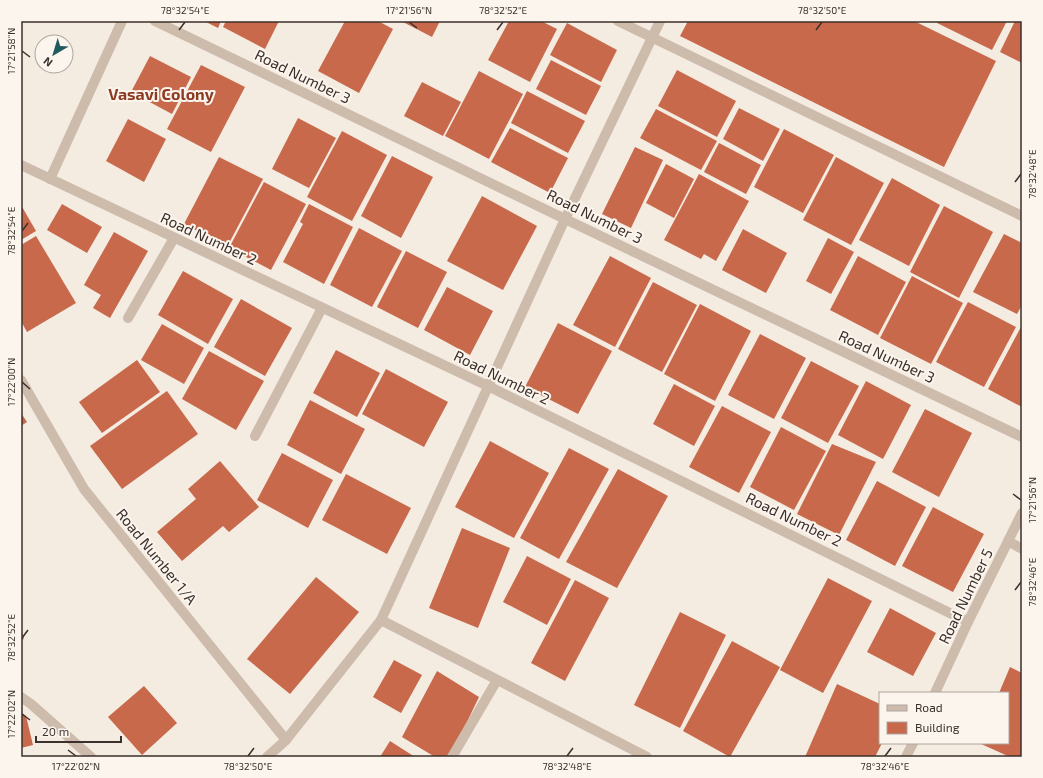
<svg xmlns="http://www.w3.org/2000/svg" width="1043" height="778" font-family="'Exo 2',sans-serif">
<rect width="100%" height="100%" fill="#f4ebe1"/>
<g fill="#c8694b">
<path d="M204 21H221L218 28Z"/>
<path d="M226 21H279L265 49 223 27Z"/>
<path d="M345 21H378L393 29 359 93 318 71Z"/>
<path d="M401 21H440L432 37Z"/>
<path d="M509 21H541L557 29 530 82 488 60Z"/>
<path d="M688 21H914L996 61 944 167 680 36Z"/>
<path d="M938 21H1007L992 50 937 23Z"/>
<path d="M1015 21H1022V63L1000 52Z"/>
<path d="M567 23 617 50 601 82 550 55Z"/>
<path d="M150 56 191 77 172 114 131 92Z"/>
<path d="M551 60 601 86 586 115 536 89Z"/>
<path d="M201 65 245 87 211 152 167 129Z"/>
<path d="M677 70 736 101 717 137 658 106Z"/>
<path d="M479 71 523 94 489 159 445 136Z"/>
<path d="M422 82 461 102 443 136 404 116Z"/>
<path d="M527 91 585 121 568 153 511 123Z"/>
<path d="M739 108 780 129 763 161 723 139Z"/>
<path d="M656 109 717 141 701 170 640 138Z"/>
<path d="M298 118 336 138 309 188 272 169Z"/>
<path d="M128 119 166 139 144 182 106 161Z"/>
<path d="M510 128 568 158 550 193 491 162Z"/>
<path d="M784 129 834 155 803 213 754 187Z"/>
<path d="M342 131 387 155 352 221 307 197Z"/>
<path d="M719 143 761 165 746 194 704 172Z"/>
<path d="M635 147 663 160 631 228 602 214Z"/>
<path d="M392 156 433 177 401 238 361 216Z"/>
<path d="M219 157 263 179 227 247 184 224Z"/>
<path d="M836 157 884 183 851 245 803 220Z"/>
<path d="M666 164 694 179 674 218 646 203Z"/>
<path d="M699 174 749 201 716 261 704 254 701 259 664 240Z"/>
<path d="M892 178 940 205 909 266 859 240Z"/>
<path d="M264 182 306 204 271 270 229 248Z"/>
<path d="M482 196 537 226 503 290 447 261Z"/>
<path d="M62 204 102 227 87 253 47 230Z"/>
<path d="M309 204 353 227 324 284 283 262 303 224 300 222Z"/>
<path d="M21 205 36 231 21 240Z"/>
<path d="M944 206 993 232 959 298 910 272Z"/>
<path d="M359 228 402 251 372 307 330 285Z"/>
<path d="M743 229 787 253 766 293 722 270Z"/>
<path d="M114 232 148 251 110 318 93 308 101 295 84 285Z"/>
<path d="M1004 234 1022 243V305L1017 314 973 292Z"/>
<path d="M36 236 76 303 27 332 21 321V245Z"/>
<path d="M828 238 854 252 831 294 806 281Z"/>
<path d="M406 251 447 272 418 328 377 307Z"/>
<path d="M610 256 651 278 615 347 573 325Z"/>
<path d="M858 256 906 282 878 335 830 310Z"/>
<path d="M183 271 233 299 208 344 158 315Z"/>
<path d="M912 276 963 303 931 364 880 338Z"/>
<path d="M653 282 697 305 662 372 618 349Z"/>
<path d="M447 287 493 311 470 355 424 330Z"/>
<path d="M241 299 292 328 265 376 214 347Z"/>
<path d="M968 302 1016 327 984 387 936 362Z"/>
<path d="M700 304 751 331 715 401 664 374Z"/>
<path d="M558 323 612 351 578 414 525 387Z"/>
<path d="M162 324 204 348 184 384 141 360Z"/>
<path d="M1022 325V407L988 389Z"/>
<path d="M760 334 806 358 774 419 728 395Z"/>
<path d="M336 350 380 373 357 417 313 393Z"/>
<path d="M209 351 264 381 236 430 182 399Z"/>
<path d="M137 360 160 392 102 433 79 402Z"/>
<path d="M811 361 859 386 828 443 781 418Z"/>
<path d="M386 369 448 402 424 447 362 414Z"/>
<path d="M866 381 911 405 883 459 838 435Z"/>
<path d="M674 384 715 406 694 446 653 424Z"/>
<path d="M167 391 198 434 122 489 90 446Z"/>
<path d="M310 400 365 429 341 474 287 445Z"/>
<path d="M722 406 771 432 739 493 689 467Z"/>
<path d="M925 409 972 433 939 497 892 472Z"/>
<path d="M21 413 27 422 21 426Z"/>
<path d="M781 427 826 451 794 510 750 487Z"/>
<path d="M490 441 549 473 514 538 455 507Z"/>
<path d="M832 444 876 462 839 535 797 514Z"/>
<path d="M569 448 609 469 559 559 520 538Z"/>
<path d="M282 453 333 480 308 528 257 500Z"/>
<path d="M220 461 259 507 229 532 223 526 182 561 157 532 196 499 188 489Z"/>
<path d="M618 469 668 496 617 588 566 562Z"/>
<path d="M346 474 411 508 387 554 322 520Z"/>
<path d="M877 481 926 507 895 566 846 540Z"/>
<path d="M933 507 984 534 953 592 902 566Z"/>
<path d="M462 528 510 548 478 628 429 608Z"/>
<path d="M527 556 571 579 547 625 503 602Z"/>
<path d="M316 577 359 612 290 694 247 659Z"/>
<path d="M828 578 872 601 823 693 780 670Z"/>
<path d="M575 580 609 598 565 681 531 663Z"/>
<path d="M890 608 936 633 913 676 867 652Z"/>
<path d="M680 612 726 635 680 728 634 705Z"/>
<path d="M21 629 24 639 21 640Z"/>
<path d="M732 641 780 667 730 757 683 731Z"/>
<path d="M394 660 422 675 401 713 373 697Z"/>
<path d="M1010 667 1022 673V757H1010L979 743H1008V693H999Z"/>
<path d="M437 671 479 697 450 757H435L402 737Z"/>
<path d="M837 684 880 704V743H882L875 757H805Z"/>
<path d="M144 686 177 723 142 755 108 717Z"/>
<path d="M21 712 26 716 33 745 21 748Z"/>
<path d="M390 741 415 757H380Z"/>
</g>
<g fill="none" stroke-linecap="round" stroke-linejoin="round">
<g stroke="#cdbbac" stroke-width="10">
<path d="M155 21 565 219 1022 437"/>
<path d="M618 21 1022 216"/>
<path d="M21 165 488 386 968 622"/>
<path d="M50 179 122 21"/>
<path d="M128 318 174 238"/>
<path d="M21 380 84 489 286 740"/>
<path d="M255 436 322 308"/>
<path d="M1008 541 1022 549"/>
<path d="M381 620 647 757"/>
<path d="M935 693 968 622 1022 513"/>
<path d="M21 697 31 704 91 757"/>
<path d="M267 757 286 740 381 620 565 219 660 21"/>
<path d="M452 757 497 680"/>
<path d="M906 757 913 743"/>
</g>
</g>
<path fill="none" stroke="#3b302b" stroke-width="1.5" d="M409 22 417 28M179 30 185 22M497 30 503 22M816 30 822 22M22 51 30 57M1015 182 1021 174M22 231 28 223M22 382 30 389M1013 494 1021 500M1015 590 1021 582M22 638 28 630M22 714 30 720M68 750 76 756M248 756 254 748M567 756 573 748M885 756 891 748"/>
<g text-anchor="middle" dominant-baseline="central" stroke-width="4" stroke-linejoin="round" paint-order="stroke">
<g font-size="15" fill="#3b302b" stroke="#fbf5ee">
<text transform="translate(303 76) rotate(26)">Road Number 3</text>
<text transform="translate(595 216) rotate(26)">Road Number 3</text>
<text transform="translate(209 238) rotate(25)">Road Number 2</text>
<text transform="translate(887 356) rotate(25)">Road Number 3</text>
<text transform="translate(502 377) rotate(26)">Road Number 2</text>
<text transform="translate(794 519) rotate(26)">Road Number 2</text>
<text transform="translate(157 556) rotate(51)">Road Number 1/A</text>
<text transform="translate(965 596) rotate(-64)">Road Number 5</text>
</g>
<g font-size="16" font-weight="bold" fill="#8c3b22" stroke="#fbf5ee">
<text x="161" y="93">Vasavi Colony</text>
</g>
</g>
<rect width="1043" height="778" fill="none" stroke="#fbf5ee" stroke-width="44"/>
<rect x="879" y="692" width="130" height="52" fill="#fbf5ee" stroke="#aea6a0"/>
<rect x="887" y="705" width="20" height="6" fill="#cdbbac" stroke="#aea6a0"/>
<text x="915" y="712" font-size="12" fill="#3b302b">Road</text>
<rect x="887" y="722" width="20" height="12" fill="#c8694b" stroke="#aea6a0"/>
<text x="915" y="732" font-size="12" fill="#3b302b">Building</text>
<g transform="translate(54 54) rotate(218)"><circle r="19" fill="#fbf5ee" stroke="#aea6a0"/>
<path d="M0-3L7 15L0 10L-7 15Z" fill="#1f5a5e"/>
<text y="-6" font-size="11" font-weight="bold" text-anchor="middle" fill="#3b302b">N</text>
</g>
<path d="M36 736v6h85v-6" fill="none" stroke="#3b302b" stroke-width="2"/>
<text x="42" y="736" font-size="12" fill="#3b302b" stroke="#fbf5ee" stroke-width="3" paint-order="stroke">20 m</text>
<rect x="22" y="22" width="999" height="734" fill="none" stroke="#3b302b" stroke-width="1.5"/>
<g font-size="10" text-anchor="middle" fill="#3b302b">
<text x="185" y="14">78°32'54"E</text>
<text x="409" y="14">17°21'56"N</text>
<text x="503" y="14">78°32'52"E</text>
<text x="822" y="14">78°32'50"E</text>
<text transform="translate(11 51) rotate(-90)" y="4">17°21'58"N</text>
<text transform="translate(1032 174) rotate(-90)" y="4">78°32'48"E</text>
<text transform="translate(11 231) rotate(-90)" y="4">78°32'54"E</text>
<text transform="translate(11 382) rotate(-90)" y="4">17°22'00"N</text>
<text transform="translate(1032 500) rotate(-90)" y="4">17°21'56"N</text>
<text transform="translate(1032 582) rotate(-90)" y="4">78°32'46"E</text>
<text transform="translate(11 638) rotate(-90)" y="4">78°32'52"E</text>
<text transform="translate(11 714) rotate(-90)" y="4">17°22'02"N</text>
<text x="76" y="770">17°22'02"N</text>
<text x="248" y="770">78°32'50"E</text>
<text x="567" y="770">78°32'48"E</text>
<text x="885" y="770">78°32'46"E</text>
</g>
</svg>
